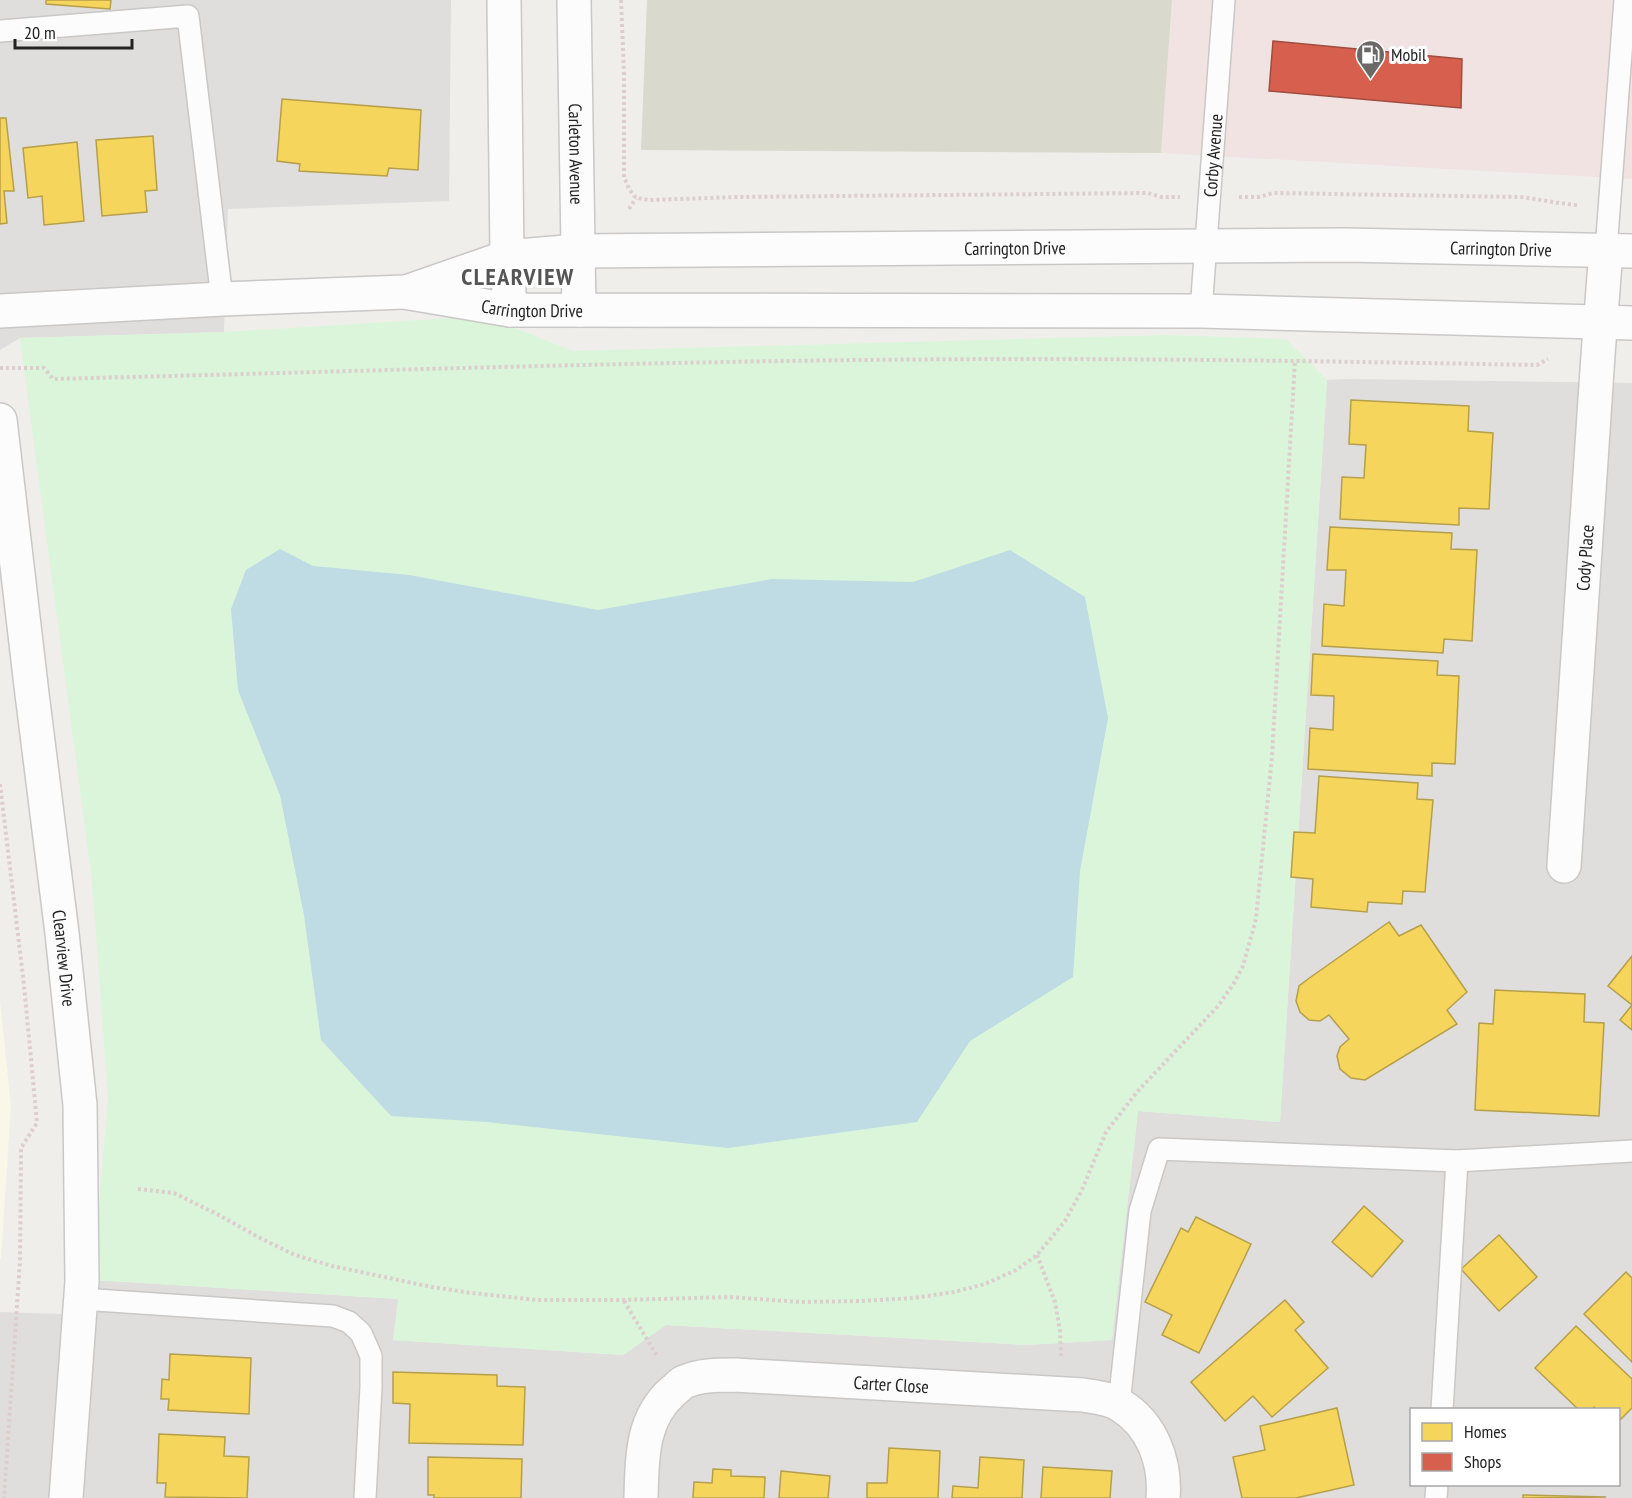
<svg xmlns="http://www.w3.org/2000/svg" width="1632" height="1498" font-family="'PT Sans Narrow',sans-serif">
<rect width="100%" height="100%" fill="#f0eeeb"/>
<g fill="#dfdedc" fill-rule="evenodd">
<path d="M0 0H451L449 201 228 209 224 332 20 338 0 350Z"/>
<path d="M1349 379 1632 383V1498H0V1312L91 1315 93 1280 399 1299 393 1340 623 1355 666 1325 1025 1345 1112 1340 1138 1111 1280 1122 1327 380ZM1412 1410H1618V1484H1412Z"/>
</g>
<path fill="#f1e3e1" d="M1172 0H1632V179L1161 153Z"/>
<path fill="#f8f7e8" d="M0 1001 11 1106 1 1259H0Z"/>
<path fill="#d9d9cd" d="M647 0H1172L1161 153 641 150Z"/>
<path fill="#daf5da" d="M485 316 573 351 1166 335 1286 339 1327 380 1280 1122 1138 1111 1112 1340 1025 1345 666 1325 623 1355 393 1340 398 1299 93 1280 108 1097 92 881 20 338 224 332Z"/>
<path fill="#bfdbe3" d="M280 549 313 566 409 575 598 610 772 579 913 582 1010 550 1085 597 1108 718 1080 871 1073 977 970 1041 917 1122 728 1148 487 1122 391 1116 321 1040 304 915 280 795 238 690 231 609 246 570Z"/>
<g fill="#f6d55c" stroke="#b69f4b" stroke-width="1.5">
<path d="M46 0H111L110 9 46 4Z"/>
<path d="M282 99 421 110 418 170 389 168 387 176 299 171 300 164 277 161Z"/>
<path d="M0 118H6L14 191H4L7 223 0 224Z"/>
<path d="M153 136 157 190 145 191 147 212 102 216 96 140Z"/>
<path d="M77 142 84 221 44 225 42 196 28 198 23 148Z"/>
<path d="M1351 400 1469 406 1468 431 1493 433 1489 509 1459 508V525L1340 519 1342 477 1364 478 1366 445 1349 444Z"/>
<path d="M1330 527 1452 533 1451 549 1477 550 1472 641 1444 639 1443 653 1322 646 1324 604 1344 606 1346 570H1327Z"/>
<path d="M1313 654 1438 661 1437 675 1459 676 1455 764 1432 763V776L1308 769 1310 728 1333 730 1334 696 1311 695Z"/>
<path d="M1319 776 1418 783 1417 799 1433 800 1425 892 1403 891 1402 904 1368 902 1367 912 1311 907 1313 879 1291 877 1294 832 1315 833Z"/>
<path d="M1389 922 1399 936 1421 925 1467 992 1447 1010 1457 1024 1365 1080 1351 1078 1340 1069 1337 1056 1340 1047 1349 1039 1329 1015 1320 1021 1309 1020 1300 1012 1296 1001 1299 986 1308 979Z"/>
<path d="M1632 956V1005L1608 986Z"/>
<path d="M1495 990 1585 994 1584 1022 1604 1023 1599 1116 1475 1110 1479 1023 1493 1024Z"/>
<path d="M1632 1005V1030L1620 1020Z"/>
<path d="M1364 1206 1403 1241 1372 1277 1332 1242Z"/>
<path d="M1196 1217 1251 1244 1199 1353 1162 1335 1172 1315 1145 1302 1181 1228 1188 1232Z"/>
<path d="M1499 1235 1537 1277 1499 1311 1461 1269Z"/>
<path d="M1626 1272 1632 1278V1362L1584 1314Z"/>
<path d="M1285 1300 1304 1322 1295 1330 1328 1368 1272 1417 1253 1396 1225 1421 1191 1382Z"/>
<path d="M1576 1326 1632 1379V1408L1618 1422V1410H1596L1594 1407 1592 1410H1579L1535 1368Z"/>
<path d="M170 1354 251 1358 249 1414 168 1410 169 1399H161L162 1379 169 1380Z"/>
<path d="M393 1372 497 1375V1386L525 1387 523 1445 409 1443 410 1404 393 1403Z"/>
<path d="M1337 1408 1354 1485 1296 1498H1242L1233 1457 1265 1450 1260 1426Z"/>
<path d="M159 1434 225 1437 224 1456 249 1457 247 1498 165 1497 166 1483H157Z"/>
<path d="M889 1448 940 1451 938 1498H867V1483H887Z"/>
<path d="M428 1457 522 1459 521 1498H434V1495H428Z"/>
<path d="M980 1457 1024 1460 1022 1498H952L953 1486 978 1488Z"/>
<path d="M1043 1467 1112 1471 1110 1498H1041Z"/>
<path d="M713 1469 731 1470V1476L765 1477 764 1498H693L694 1482 712 1483Z"/>
<path d="M781 1471 830 1476 828 1498H779Z"/>
<path d="M1523 1495 1606 1497 1523 1498Z"/>
</g>
<path fill="#d6604d" stroke="#a04d40" stroke-width="1.5" d="M1273 41 1462 59 1461 108 1269 91Z"/>
<g fill="none" stroke-linecap="round" stroke-linejoin="round">
<defs>
<g id="service">
<path d="M0 31 188 16 222 299"/>
<path d="M1606 250 1625 0"/>
<path id="s1" d="M1201 311 1224 0"/>
<path d="M81 1299 333 1316 349 1322 361 1333 371 1356V1387L365 1498"/>
<path d="M1119 1404 1140 1211 1159 1149 1457 1161 1632 1151"/>
<path d="M1442 1410 1457 1161"/>
<path d="M1436 1498 1437 1484"/>
</g>
<g id="minor">
<path id="s2" d="M1564 866 1598 355 1606 250"/>
<path id="s3" d="M641 1498C642 1459 641 1419 673 1391 677 1388 680 1384 684 1382 700 1375 718 1375 735 1375L1083 1395C1095 1397 1109 1398 1120 1405 1152 1424 1166 1462 1163 1498"/>
</g>
<g id="tertiary">
<path d="M504 0 507 257 510 310"/>
<path id="s4" d="M574 0 579 310"/>
<path id="s5" d="M409 291 507 257 577 251 1345 245 1632 251"/>
<path id="s6" d="M0 311 222 299 404 292 510 310 1201 311 1632 323"/>
<path id="s7" d="M0 420 32 694 62 933 80 1105 82 1281 66 1498"/>
</g>
</defs>
<use href="#service" stroke="#c9c8c7" stroke-width="24"/>
<use href="#minor" stroke="#c9c8c7" stroke-width="36"/>
<use href="#tertiary" stroke="#c9c8c7" stroke-width="36"/>
<g stroke="#dccecd" stroke-width="4" stroke-dasharray="3 3" stroke-linecap="butt">
<path d="M621 0 624 73V177L629 189 636 198 650 200 737 197 1148 193 1161 197H1180"/>
<path d="M1239 197H1259L1273 193 1520 197C1540 199 1559 204 1578 205"/>
<path d="M629 209 636 198"/>
<path d="M0 368H44L53 379C378 371 704 359 1030 359 1199 359 1368 362 1537 365L1548 359"/>
<path d="M0 784 24 985 37 1123 21 1148 20 1261 4 1498"/>
<path d="M138 1189 174 1193 217 1214 260 1238 295 1255 332 1266 432 1287 472 1293 537 1300H623L729 1297 801 1302 861 1301 914 1298 954 1292 985 1284 1016 1270 1037 1255 1065 1221 1082 1190 1106 1132 1137 1092 1218 1006 1234 983 1243 966 1256 919 1272 756 1295 360"/>
<path d="M1037 1255 1055 1302 1060 1331 1061 1356"/>
<path d="M624 1301 657 1356"/>
</g>
<use href="#service" stroke="#fdfcfc" stroke-width="21"/>
<use href="#minor" stroke="#fdfcfc" stroke-width="33"/>
<use href="#tertiary" stroke="#fdfcfc" stroke-width="33"/>
</g>
<defs>
<symbol id="fuel-pin" viewBox="-11 -11 22 30"><path d="M0 17L-7.5 6A9.5 9.5 0 1 1 7.5 6Z" fill="#6a6968" stroke="#fff"/><path d="M-5.5-6h7V0h2V4h1.3V-2.5L3-4.5l.8-.8L6-3V5H2.5V1h-1V6h-7ZM-4.2-4.7v3.2H.2V-4.7Z" fill="#fff"/></symbol>
</defs>
<g fill-rule="evenodd">
<use href="#fuel-pin" x="1354" y="38" width="33" height="45"/>
</g>
<g text-anchor="middle" dominant-baseline="central" stroke-width="6" stroke-linejoin="round" paint-order="stroke">
<g font-size="18" fill="#222" stroke="#fff" text-anchor="start">
<text x="1391" y="54">Mobil</text>
</g>
<g font-size="18" fill="#222" stroke="#fff">
<text stroke="none"><textPath href="#s4" startOffset="154">Carleton Avenue</textPath></text>
<text stroke="none"><textPath href="#s1" startOffset="156">Corby Avenue</textPath></text>
<text stroke="none"><textPath href="#s5" startOffset="612">Carrington Drive</textPath></text>
<text stroke="none"><textPath href="#s5" startOffset="1098">Carrington Drive</textPath></text>
<text stroke="none"><textPath href="#s6" startOffset="534">Carrington Drive</textPath></text>
<text stroke="none"><textPath href="#s2" startOffset="309">Cody Place</textPath></text>
<text stroke="none"><textPath href="#s7" startOffset="542">Clearview Drive</textPath></text>
<text stroke="none"><textPath href="#s3" startOffset="338">Carter Close</textPath></text>
</g>
<g font-size="24" font-weight="bold" letter-spacing="1.5" fill="#555" stroke="#fff">
<text x="518" y="276">CLEARVIEW</text>
</g>
</g>
<rect x="1410" y="1408" width="210" height="78" fill="#ffffff" stroke="#a7a7a7" stroke-width="1.5"/>
<rect x="1422" y="1423" width="30" height="18" fill="#f6d55c" stroke="#a7a7a7" stroke-width="1.5"/>
<text x="1464" y="1438" font-size="18" fill="#222222">Homes</text>
<rect x="1422" y="1453" width="30" height="18" fill="#d6604d" stroke="#a7a7a7" stroke-width="1.5"/>
<text x="1464" y="1468" font-size="18" fill="#222222">Shops</text>
<path d="M15 39v9h117v-9" fill="none" stroke="#222222" stroke-width="3"/>
<text x="24" y="39" font-size="18" fill="#222222" stroke="#ffffff" stroke-width="4.5" paint-order="stroke">20 m</text>
</svg>
